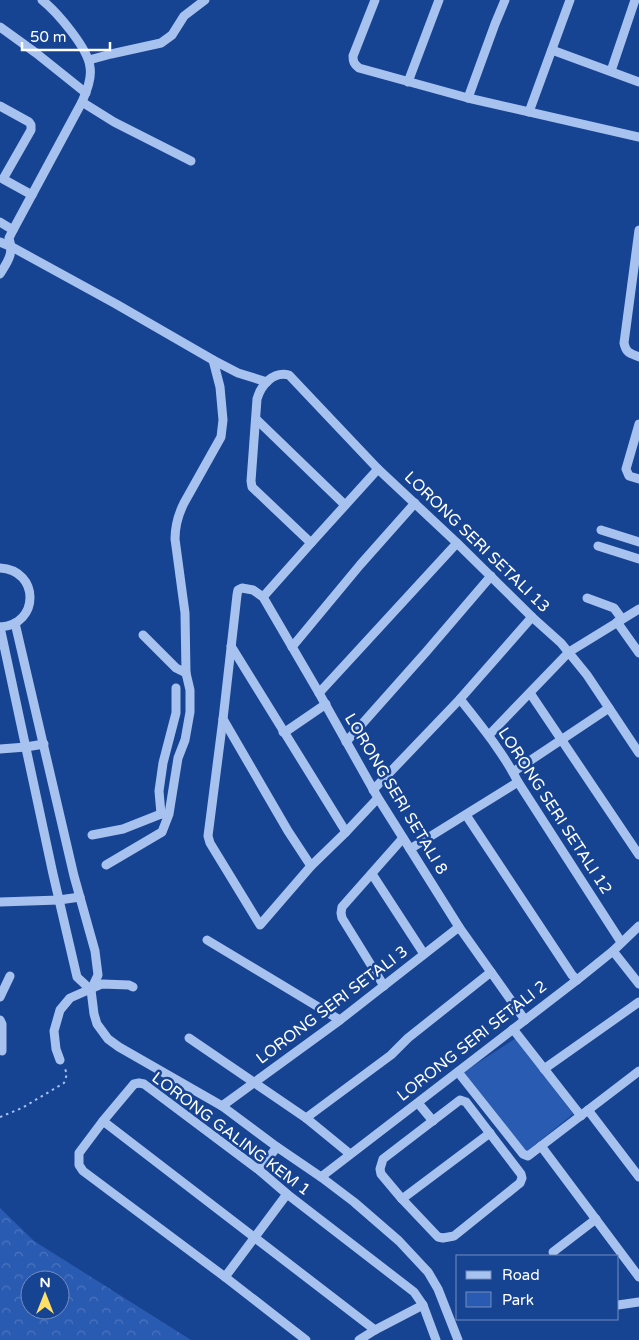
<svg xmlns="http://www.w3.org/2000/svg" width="639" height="1340" font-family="'Varela Round',sans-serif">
<defs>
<pattern id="forest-crowns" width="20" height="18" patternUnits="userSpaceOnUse" patternTransform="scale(1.25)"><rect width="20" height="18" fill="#2a5bb2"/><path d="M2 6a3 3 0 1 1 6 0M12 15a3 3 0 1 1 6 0" fill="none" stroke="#4a74be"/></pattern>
</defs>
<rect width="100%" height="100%" fill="#174393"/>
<path fill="url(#forest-crowns)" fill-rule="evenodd" d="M0 1208 34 1241 191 1340H0ZM30 1280H60V1310H30Z"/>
<path fill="#2a5bb2" d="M516 1038 573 1114 526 1152 459 1075Z"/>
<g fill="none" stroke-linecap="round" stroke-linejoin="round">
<path stroke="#a8c2f0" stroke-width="2" stroke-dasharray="2.5 4" stroke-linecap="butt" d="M0 1117 22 1108 64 1083 67 1074 65 1069"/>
<g stroke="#a8c2f0" stroke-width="9">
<path d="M375 0 353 56C353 62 354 64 359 68L468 98 639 137"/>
<path d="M0 27 36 53 86 93"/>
<path d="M552 50 639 82"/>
<path d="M89 60 111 54 161 43 172 35 184 16 205 0"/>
<path d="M611 71 635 0"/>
<path d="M408 82 439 0"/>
<path d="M468 98 495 24 505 0"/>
<path d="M82 102 114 122 191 161"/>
<path d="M0 106 29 122 31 125V130L3 179 32 195"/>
<path d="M529 112 570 0"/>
<path d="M0 222 13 230"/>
<path d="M639 230 624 343C626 353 630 353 639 357"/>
<path d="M0 242 12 247 116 304 213 360 238 373 267 382"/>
<path d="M0 274C8 261 14 254 9 238L13 230 82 102C86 92 92 79 90 67 88 48 57 12 42 0"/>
<path d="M256 419 345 505"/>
<path d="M639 424 626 469 629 476 639 479"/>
<path d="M601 530 639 542"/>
<path d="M311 543 252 487 251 481 257 399C261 385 273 371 289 375L378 469 457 543 532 617 561 643 587 675 639 753"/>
<path d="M598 546 639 559"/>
<path d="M0 568C40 570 40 625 0 627"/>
<path d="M263 597 311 543 378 469"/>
<path d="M587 598 614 608 622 619"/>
<path d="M617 622 639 653"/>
<path d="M15 623 74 876 95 951 98 975 91 990 94 1014 97 1024 108 1039 119 1047 222 1106 277 1147 321 1177 354 1202 399 1241 428 1272 438 1289 458 1340"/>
<path d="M0 627 53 874 77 977 91 990"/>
<path d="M143 635 176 668 186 673"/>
<path d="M231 646 346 832"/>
<path d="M292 647 360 565 415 503"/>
<path d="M319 693 457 543"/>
<path d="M530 693 639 855"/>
<path d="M460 699C481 726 503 752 518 782L621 942"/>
<path d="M223 719 288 831 311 866"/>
<path d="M283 732 288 730 326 704"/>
<path d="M489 735 569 652 639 609"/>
<path d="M346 742 426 652 491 576"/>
<path d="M0 749 26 747 44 744"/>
<path d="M513 772 609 708"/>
<path d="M373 790 460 699 532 617"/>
<path d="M378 798 346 832 311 866 260 925 210 843 208 836 223 719 237 595 238 590 242 588 253 590 263 597 319 693 378 798 459 927 525 1020"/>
<path d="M161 814 159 791 163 763 176 713V688"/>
<path d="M466 815 572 975 577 980"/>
<path d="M92 835 123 829 161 814H166"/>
<path d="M410 849 518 782"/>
<path d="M106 865 162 832 169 814 178 758 185 740 190 712V690L186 673 185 613 175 539C175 526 178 515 184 503L221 437 223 420 220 387 213 360"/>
<path d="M372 874 424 954"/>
<path d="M0 902 59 900 80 897"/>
<path d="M207 940 340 1020"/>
<path d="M613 951 639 984"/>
<path d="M384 986 342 918 341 913 342 907 403 838"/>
<path d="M0 997 10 976"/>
<path d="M0 1020 2 1024V1051"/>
<path d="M513 1029 581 1116"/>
<path d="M189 1038 306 1118 350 1154"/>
<path d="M60 1060 56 1049 54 1031 60 1010 70 998 102 984 129 985 133 987"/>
<path d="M544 1069 639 1002"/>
<path d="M458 1072 523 1154 528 1156 639 1071"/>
<path d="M460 1100 466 1102 521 1174 522 1178 520 1183 454 1236 443 1238 438 1237 402 1199 381 1174 380 1169 383 1159Z"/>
<path d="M418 1103 433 1121"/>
<path d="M222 1106 340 1020 459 927"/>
<path d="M588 1110 639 1177"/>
<path d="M306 1118 391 1055 408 1038 491 972"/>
<path d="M103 1121 375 1330"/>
<path d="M541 1146 639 1277"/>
<path d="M259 1170 277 1147"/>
<path d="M321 1177 577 980 613 951 639 926"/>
<path d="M402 1199 490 1133"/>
<path d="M553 1252 596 1219"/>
<path d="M225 1277 287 1194"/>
<path d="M618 1305 639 1302"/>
<path d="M306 1340 225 1277 83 1171 79 1165V1153L103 1121 134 1084 139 1083 144 1084 259 1170 287 1194 414 1292 423 1305 436 1340"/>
<path d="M359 1340 375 1330 423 1305"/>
</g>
</g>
<g text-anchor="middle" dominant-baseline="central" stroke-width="5" stroke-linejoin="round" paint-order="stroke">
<g font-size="16" fill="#fff" stroke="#174393">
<text transform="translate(477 542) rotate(44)">LORONG SERI SETALI 13</text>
<text transform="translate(396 794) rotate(59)">LORONG SERI SETALI 8</text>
<text transform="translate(555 811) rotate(57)">LORONG SERI SETALI 12</text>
<text transform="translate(332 1005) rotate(-37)">LORONG SERI SETALI 3</text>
<text transform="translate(472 1041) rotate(-38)">LORONG SERI SETALI 2</text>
<text transform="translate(231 1134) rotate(37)">LORONG GALING KEM 1</text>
</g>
</g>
<rect x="456" y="1255" width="162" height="65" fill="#174393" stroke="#748ebe"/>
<rect x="466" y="1271" width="25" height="8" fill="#a8c2f0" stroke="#748ebe"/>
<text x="502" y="1280" font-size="15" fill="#ffffff">Road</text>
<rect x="466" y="1292" width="25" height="15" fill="#2a5bb2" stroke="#748ebe"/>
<text x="502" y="1305" font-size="15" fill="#ffffff">Park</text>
<g transform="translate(45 1295)"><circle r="24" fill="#174393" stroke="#748ebe"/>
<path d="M0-4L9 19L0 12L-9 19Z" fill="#ffe067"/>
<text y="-8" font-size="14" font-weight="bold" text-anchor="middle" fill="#ffffff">N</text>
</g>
<path d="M22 42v8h88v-8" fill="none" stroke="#ffffff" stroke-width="2.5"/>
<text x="30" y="42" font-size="15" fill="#ffffff" stroke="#174393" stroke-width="4" paint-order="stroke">50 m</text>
</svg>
